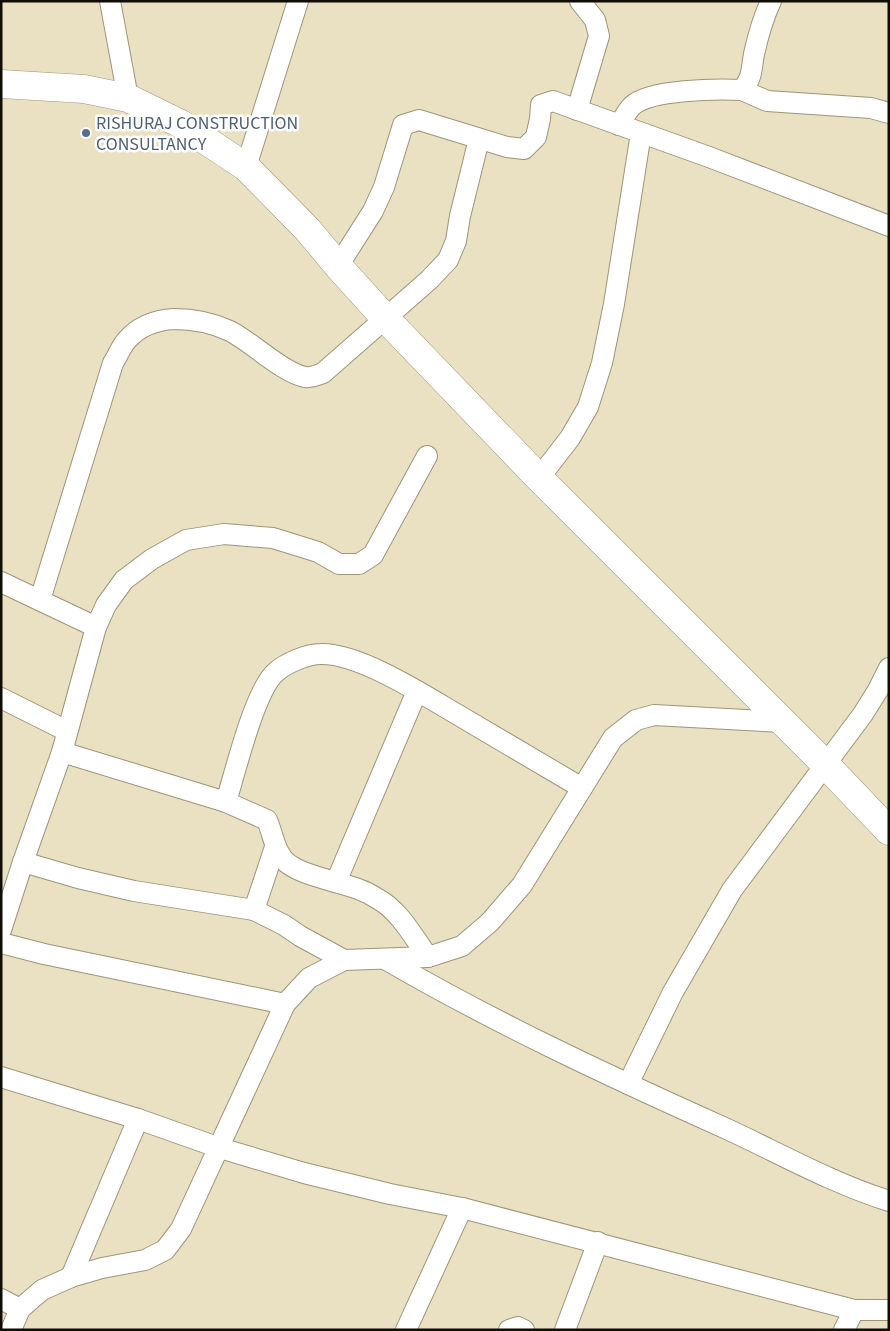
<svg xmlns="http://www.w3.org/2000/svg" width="890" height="1331" font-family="'Source Sans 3',sans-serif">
<rect width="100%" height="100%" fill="#eae1c3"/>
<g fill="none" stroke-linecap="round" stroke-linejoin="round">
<defs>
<g id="minor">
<path d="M110 1 128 98"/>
<path d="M742 90 767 101 871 108 889 113"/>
<path d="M577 110 599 36 595 20 580 1"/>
<path d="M619 125C623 119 627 111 632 106 650 89 717 89 742 90 753 77 751 70 754 54 758 36 763 18 771 1"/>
<path d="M246 167 298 1"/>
<path d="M338 266 373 211 384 187 403 125 419 120 507 147 524 149 536 137 540 119 541 105 553 101 709 157 889 226"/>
<path d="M539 478 570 438 588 407 602 363 614 304 641 133"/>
<path d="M1 582 96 627"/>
<path d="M40 600 113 363C118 356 121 346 127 340 139 326 157 320 174 319 193 319 213 323 230 331 253 343 282 372 305 377 310 378 318 375 323 373L429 280 448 260 456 241 460 216 479 139"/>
<path d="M1 698 67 731"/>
<path d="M62 752 226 802 267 820C273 834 274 848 283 859 296 875 338 881 358 889 364 891 372 895 378 899 400 911 414 938 428 957"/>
<path d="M226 802C235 773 255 689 276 672 286 663 307 654 321 654 361 653 430 699 465 719 504 742 543 765 582 788"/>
<path d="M23 862 78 878 134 891 254 910 284 925 300 936 344 960"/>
<path d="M336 882 417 691"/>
<path d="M254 910 275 847"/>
<path d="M1 930 23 862 62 752 96 627 106 605 124 580 152 559 186 540 224 534 273 538 318 552 339 564H359L373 555 427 456"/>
<path d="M1 943 44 954 285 1004"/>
<path d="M385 959C495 1023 611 1077 727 1129 781 1154 832 1183 889 1201"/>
<path d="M1 1077 138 1119 220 1148 304 1173 390 1194 462 1208 854 1310H889"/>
<path d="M628 1084 673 992 732 890 863 714 878 690 889 668"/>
<path d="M71 1277 138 1119"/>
<path d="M1 1299 20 1309"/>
<path d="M11 1330 20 1309 42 1290 71 1277 102 1268 145 1260 165 1250 181 1229 285 1004 309 978 344 960 428 957 462 946 490 922 522 885 613 738 636 720 654 715 783 722"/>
<path d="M406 1330 462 1208"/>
<path d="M509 1330 518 1327 524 1330"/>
<path d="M565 1330 598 1242"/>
<path d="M844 1330 854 1310"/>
</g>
<path id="trunk" d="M1 84 84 89 128 98 181 124 246 167 308 230 338 266 385 318 539 478 825 764 889 831"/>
</defs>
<use href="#minor" stroke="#9d9579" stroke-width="22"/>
<use href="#trunk" stroke="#9d9579" stroke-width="29"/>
<use href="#minor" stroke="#fff" stroke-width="20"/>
<use href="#trunk" stroke="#fff" stroke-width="28"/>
</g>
<circle fill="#5c6f8a" stroke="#fff" stroke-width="2" cx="86" cy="133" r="5"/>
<g text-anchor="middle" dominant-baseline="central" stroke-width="5" stroke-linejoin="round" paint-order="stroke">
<g font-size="18" fill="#4e5e75" stroke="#fff" text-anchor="start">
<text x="96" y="123">RISHURAJ CONSTRUCTION<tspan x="96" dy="21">CONSULTANCY</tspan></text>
</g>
</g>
<rect width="890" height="1331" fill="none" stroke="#100d04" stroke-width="5"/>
</svg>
